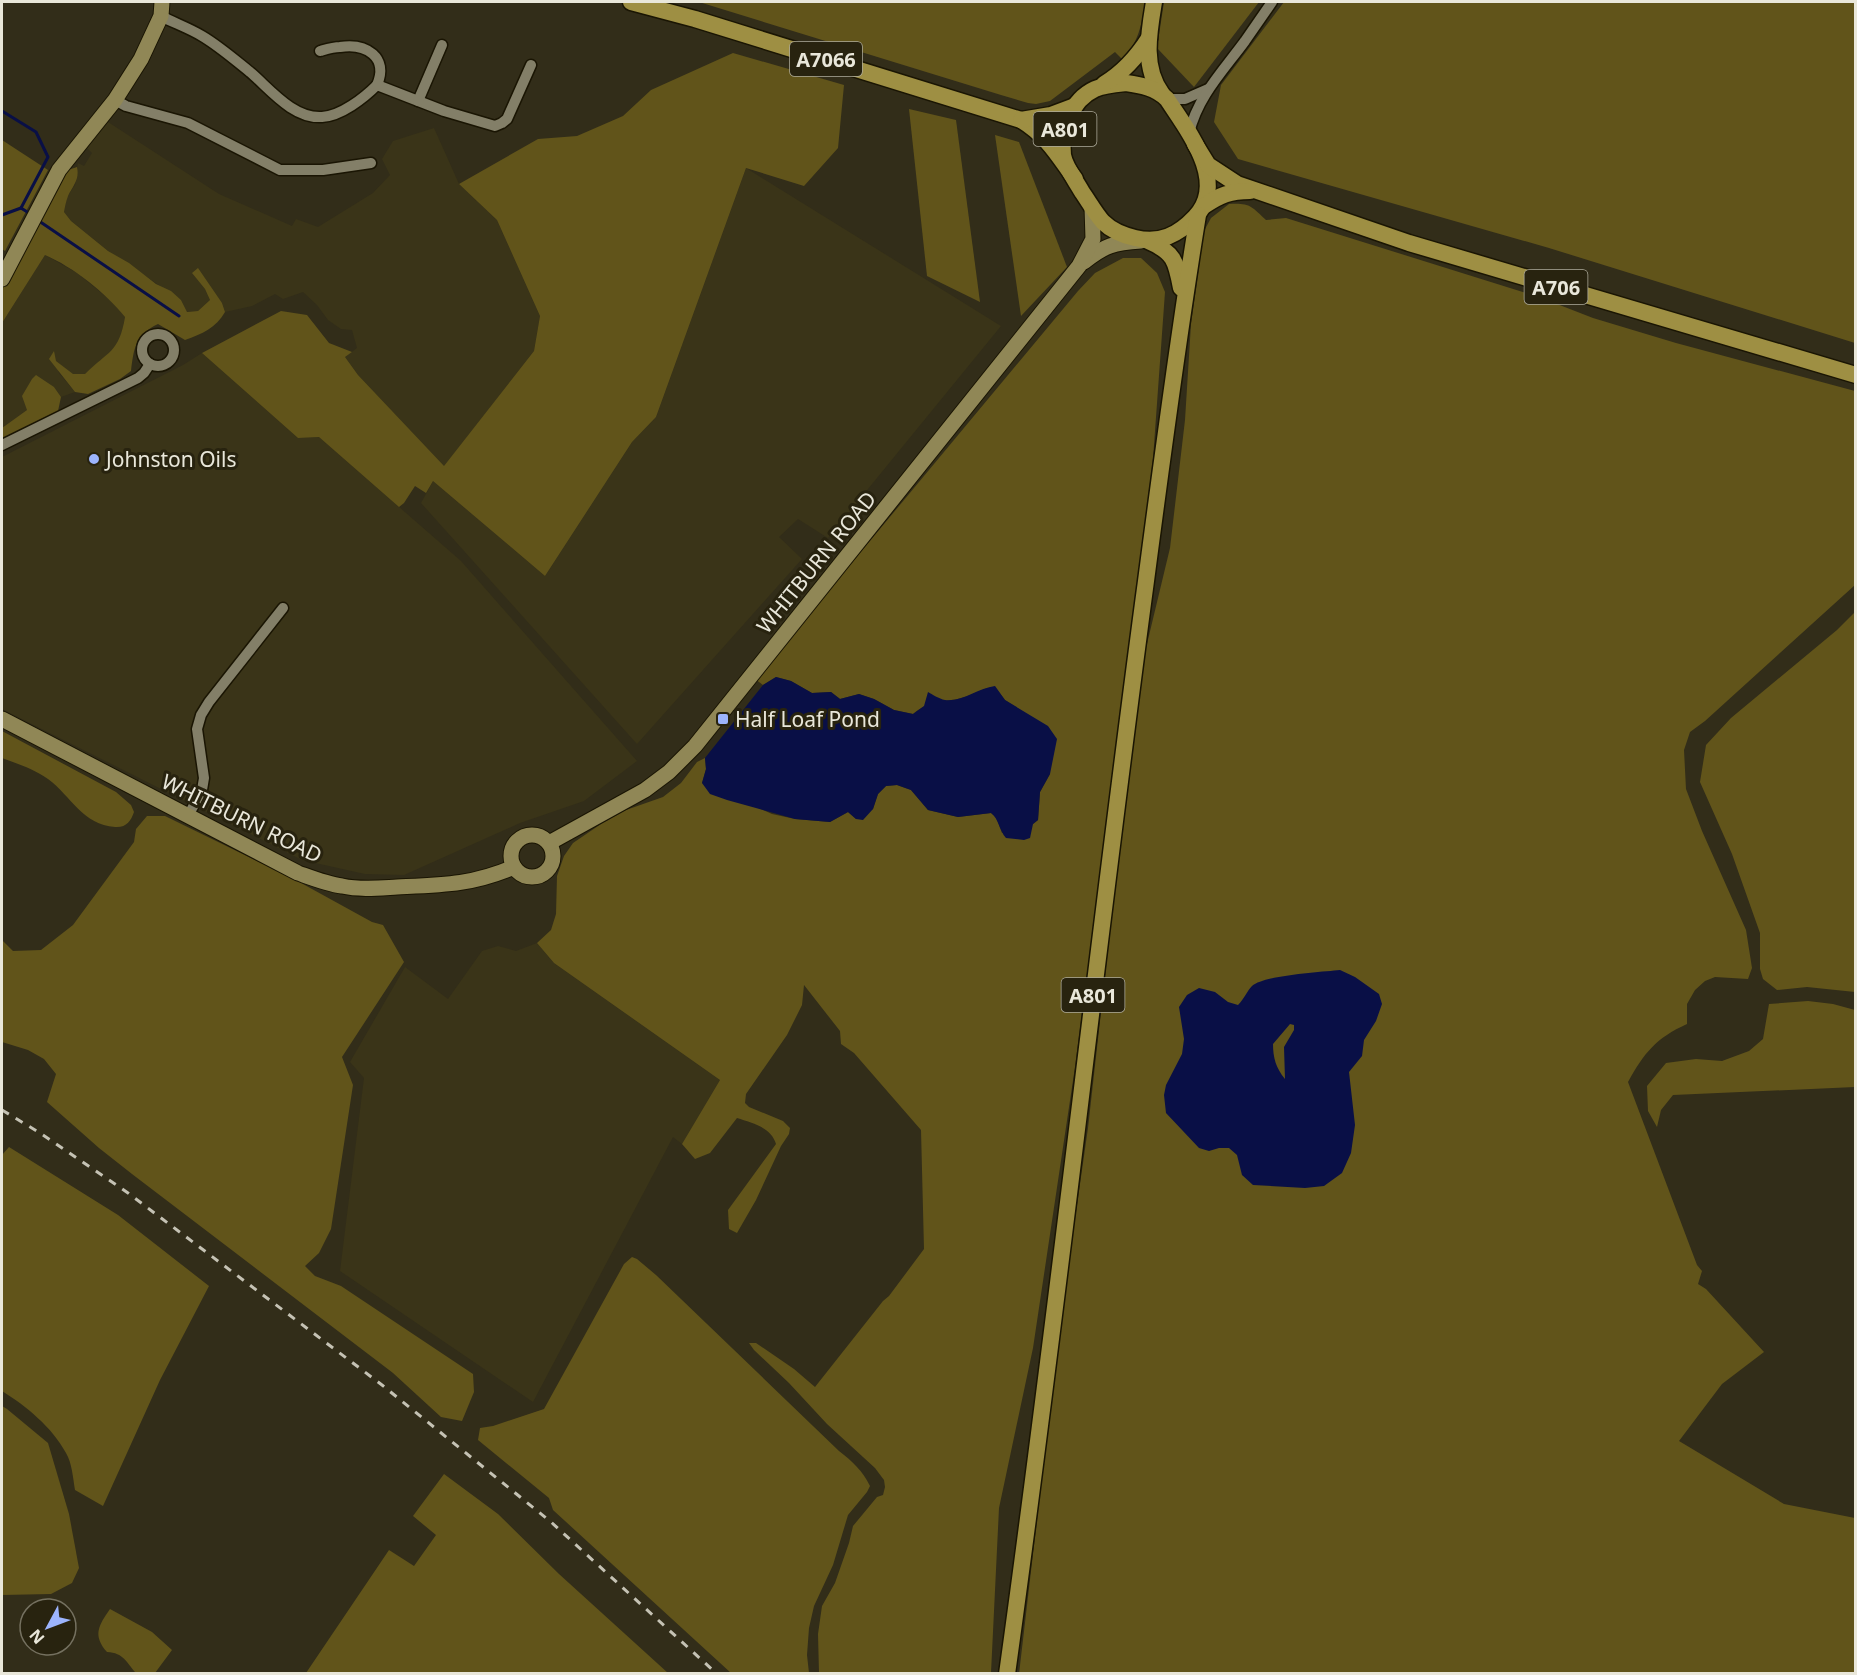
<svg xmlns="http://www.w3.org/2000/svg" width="1857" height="1675" font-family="'Noto Sans',sans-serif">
<rect width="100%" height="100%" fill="#322d19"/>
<g fill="#3a3418">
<path d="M108 122 219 194 292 226 296 219 318 227 373 193 390 175 382 159 393 141 434 128 459 184 497 220 540 316 534 351 444 467 358 375 345 357 357 348 352 330 341 329 328 320 317 305 303 292 283 299 275 294 252 306 225 312 222 303 192 273 205 289 210 300 198 311 186 312 181 300 108 251 71 221 64 212 67 197 75 185 78 173 77 167 78 163 84 166 92 153 87 148Z"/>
<path d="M746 168 1001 326 828 538 798 519 779 537 802 559 637 744 421 503 433 481 545 576 632 442 656 417Z"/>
<path d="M45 255 77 273 116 305 125 317 122 333 114 349 85 374 73 375 56 361 53 352 59 373 75 392 61 397 54 387 27 410 2 428V323Z"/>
<path d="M202 353 298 438 319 437 461 561 637 761 584 801 520 823 404 875 365 874 302 860 2 709V457L183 365Z"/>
<path d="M537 943 554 963 720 1080 682 1144 673 1137 533 1402 340 1271 364 1078 350 1062 405 967 448 999 482 951 498 946 516 951Z"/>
</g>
<g fill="#61541a">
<path d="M699 2H1145C1142 23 1139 43 1122 59L1115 52 1050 101 1036 104 1028 103 1001 95Z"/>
<path d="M1164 2H1259L1194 87 1157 48Z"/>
<path d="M1284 2H1855V343L1549 248 1238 159 1214 122 1221 85Z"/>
<path d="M733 53 844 85 838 148 804 186 746 168 656 417 632 442 545 576 433 481 426 493 415 486 404 503 399 507 319 437 298 438 202 353 281 311 307 315 329 343 352 352 345 357 358 375 444 466 534 351 540 316 497 220 459 184 538 139 577 136 623 116 651 90Z"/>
<path d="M909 109 956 120 980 302 927 276Z"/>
<path d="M995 135 1019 142 1067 267 1021 316Z"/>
<path d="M2 140 48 170 5 251 2 249Z"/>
<path d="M77 167C80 179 73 186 68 196 66 201 65 207 64 212L71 221 108 251 129 263 156 284 171 291 181 300 187 312 198 311 210 300 205 289 192 273 198 268 222 303 225 312C216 328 202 334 185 340L158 324C135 335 134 348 131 371L120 379 88 394 75 392 49 359 54 351 56 361 73 374H85C108 351 119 353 125 317 106 293 73 267 45 255L2 323V289L68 170Z"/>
<path d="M1229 204C1250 203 1251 206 1266 220L1286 218 1539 297 1593 318 1676 343 1855 391V585L1705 721 1690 732 1684 750 1686 789 1702 831 1746 930 1752 968 1748 979 1715 977 1705 981 1695 990 1687 1004V1024C1656 1038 1644 1053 1628 1082L1697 1265 1702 1271 1698 1284 1706 1289 1764 1352 1722 1384 1679 1441 1784 1504 1855 1518V1673L1019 1674 1059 1331 1088 1128 1112 914 1146 648 1170 548 1185 420 1191 324 1204 231 1211 218Z"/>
<path d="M1123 258H1141L1157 273 1165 292 1153 459 1075 1067 1033 1348 999 1508 991 1673H819L818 1634 822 1606 835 1583 849 1543 853 1526 877 1497 883 1495 885 1487 884 1480 875 1468 827 1424 789 1383 754 1350 749 1343H756L794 1369 815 1387 883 1301 889 1296 924 1249 921 1130 854 1053 841 1044 840 1031 804 985 802 1005 787 1035 746 1094 745 1103 749 1107 783 1121 790 1128 789 1134 781 1146 756 1200 737 1233 729 1229 728 1210 776 1144C771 1127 752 1123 737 1118L710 1153 695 1159 682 1144 720 1080 554 963 537 943 551 930 556 914 557 876 564 856 573 843 601 824 626 810 663 797 681 783 697 762 705 758 706 769 702 783 772 814 795 819 830 822 848 812 856 819 873 809 878 794 886 786 897 785 911 790 928 810 958 817 991 813 996 817 1002 833 1033 824 1038 820 1040 792 1050 774 1025 713 1005 700 995 687C983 688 979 692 968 696 946 704 933 697 913 714L894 710 874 699 859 694 840 699 831 692 812 693 791 681 776 677 763 685 755 679 1078 291 1095 273Z"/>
<path d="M36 375 54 387 61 397 58 411 2 440V428L27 410 22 396 32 379Z"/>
<path d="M1855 612V992L1807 987 1777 990 1763 979 1760 969V933L1732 854 1700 782 1706 745 1731 718 1837 630Z"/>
<path d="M2 731 116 792 131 805 134 812C131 821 126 828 115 827 83 825 71 796 48 779 34 769 18 764 2 758Z"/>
<path d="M147 816H165L292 878 372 922 383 925 404 962 342 1057 353 1085 331 1229 319 1253 305 1266 315 1276 341 1286 473 1374 474 1392 462 1421 441 1417 393 1373 132 1174 99 1148 47 1102 56 1074 44 1059 28 1050 2 1042V940L13 951 41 950 73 925 134 842 136 829Z"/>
<path d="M1808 1001 1833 1004 1855 1010V1087L1673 1095 1661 1110 1657 1127 1648 1111 1647 1086 1666 1063 1696 1059 1722 1061 1749 1051 1763 1039 1769 1004Z"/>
<path d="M9 1147 118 1215 209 1286 160 1380 103 1506 75 1490C73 1478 72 1463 66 1453 52 1427 26 1406 2 1391V1155Z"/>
<path d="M632 1257 637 1259 656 1275 839 1451C853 1462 862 1470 870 1486L867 1492 848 1515 833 1565 814 1606 809 1628 807 1655 809 1673H731L553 1510 549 1498 478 1440 480 1428 493 1426 544 1409 624 1264Z"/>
<path d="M2 1406 7 1409 48 1443 69 1514 79 1568 72 1583 51 1594 2 1595Z"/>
<path d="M444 1474 498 1514 559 1574 668 1673H306L389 1550 414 1566 436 1535 413 1516Z"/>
<path d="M110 1609 152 1632 172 1650 155 1673H136C126 1662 124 1653 107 1652 92 1635 99 1625 110 1609Z"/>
</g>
<g fill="#090f46" fill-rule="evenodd">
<path d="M776 677 791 681 812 693 831 692 840 699 859 694 874 699 894 710 913 714 924 706 928 692C932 694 939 699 945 700 963 702 978 688 995 686L1005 700 1048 726 1057 739 1050 774 1040 792 1038 820 1033 824 1030 838 1024 840 1006 838C999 830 999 819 991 813L958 817 928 810 911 790 897 785 886 786 878 794 873 809 863 820 856 819 848 812 830 822 795 819 727 800 710 794 702 783 706 769 705 758 763 685Z"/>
<path d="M1340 970 1355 977 1379 994 1382 1004 1376 1021 1364 1040 1362 1056 1349 1072 1355 1125 1351 1153 1342 1173 1324 1186 1305 1188 1253 1185 1242 1175 1237 1155 1229 1148H1219L1209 1151 1199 1148 1166 1113 1164 1095 1166 1085 1182 1054 1184 1039 1179 1007 1187 995 1199 988 1215 992 1228 1002 1238 1005C1244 999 1247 991 1252 986 1265 975 1322 972 1340 970ZM1290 1024 1294 1025V1030L1284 1047 1285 1079C1276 1068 1273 1058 1273 1044Z"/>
</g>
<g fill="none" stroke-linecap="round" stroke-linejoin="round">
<g stroke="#090f46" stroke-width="3">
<path d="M2 111 36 132 48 157 21 208"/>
<path d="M21 208 32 215"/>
<path d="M2 215 21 208"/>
<path d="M39 221 179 316"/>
</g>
<defs>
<g id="street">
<path d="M161 16C174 23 189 28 202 36 219 46 235 60 250 72 270 89 293 119 322 117 341 116 364 98 377 85L444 111 495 126 502 123 507 119 531 65"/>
<path d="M320 51C327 49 333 47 340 47 366 43 389 57 377 85"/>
<path d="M1167 99H1185L1208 89"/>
<path d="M115 100 126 106 188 123 280 170H323L371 163"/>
<path d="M418 101 442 45"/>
<path d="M1189 133C1198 96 1223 71 1245 41 1254 28 1263 15 1272 2"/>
<circle cx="158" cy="350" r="16"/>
<path d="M2 445 138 378 144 373 150 364"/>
<path d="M188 816 202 790 204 778 197 729 201 715 209 702 283 608"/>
</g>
<g id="secondary">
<path d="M1084 262C1105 245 1114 243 1141 241"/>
<path d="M2 279 59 170 115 100 141 59 161 16 162 2"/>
<path d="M2 719 298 873C312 878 327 884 342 886 360 890 379 888 397 887 442 885 472 885 514 867"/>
<circle cx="532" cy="856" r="21"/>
<path d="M549 843 645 790 669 772 695 746 1079 266 1093 239 1092 207"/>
</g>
<g id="primary">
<path d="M631 2 695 19 1021 120C1047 136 1057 154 1075 179"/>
<path d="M1154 2C1149 32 1142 67 1162 94"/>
<path d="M1126 83C1141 85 1156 88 1167 99 1187 130 1229 182 1195 217 1178 235 1160 244 1135 238 1122 235 1112 231 1103 222 1095 213 1089 202 1082 192 1076 181 1065 167 1063 155 1060 131 1071 100 1095 89 1104 85 1116 84 1126 83Z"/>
<path d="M1104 84C1124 72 1137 57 1149 38"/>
<path d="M1021 120 1051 115 1075 106"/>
<path d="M1195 144 1208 165 1237 184 1409 243 1856 375"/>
<path d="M1204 206C1220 195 1230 191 1250 191"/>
<path d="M1148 241C1174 252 1176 261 1181 288"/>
<path d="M1007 1674C1058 1310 1097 945 1146 581 1162 459 1178 337 1198 215"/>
</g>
</defs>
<use href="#street" stroke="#1a1503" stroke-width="13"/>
<use href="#secondary" stroke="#1a1503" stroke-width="17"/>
<use href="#primary" stroke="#1a1503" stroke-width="19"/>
<use href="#street" stroke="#837f68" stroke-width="10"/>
<use href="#secondary" stroke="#908756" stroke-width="15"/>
<use href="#primary" stroke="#9e8f43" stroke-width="16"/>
<path stroke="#c5c2b4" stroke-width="3" stroke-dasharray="8 8" stroke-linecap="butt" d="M2 1110 40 1133 128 1193 382 1385 551 1522 717 1674"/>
</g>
<g fill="#9cb4fd" stroke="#28230f" stroke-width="2">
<circle cx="94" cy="459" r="6"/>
<rect x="717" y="713" width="12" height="12" rx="3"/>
</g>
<g text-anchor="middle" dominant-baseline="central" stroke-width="6" stroke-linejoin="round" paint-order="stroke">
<g fill="#28230f" stroke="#afac9d" stroke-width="1.5">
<rect x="790" y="42" width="72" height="34" rx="4.5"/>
<rect x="1033.5" y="112" width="63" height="34" rx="4.5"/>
<rect x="1524.5" y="270" width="63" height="34" rx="4.5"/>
<rect x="1061.5" y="978" width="63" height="34" rx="4.5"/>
</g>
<g font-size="20" font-weight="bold" fill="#e9e7da">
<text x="826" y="59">A7066</text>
<text x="1065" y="129">A801</text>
<text x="1556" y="287">A706</text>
<text x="1093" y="995">A801</text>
</g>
<g font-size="21" fill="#e9e7da" stroke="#28230f" text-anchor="start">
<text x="106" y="459">Johnston Oils</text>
<text x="735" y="719">Half Loaf Pond</text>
</g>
<g font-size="21" fill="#e9e7da" stroke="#28230f">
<text transform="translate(816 562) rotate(-51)">WHITBURN ROAD</text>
<text transform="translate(242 818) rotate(26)">WHITBURN ROAD</text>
</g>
</g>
<rect width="1857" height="1675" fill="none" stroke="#e9e7da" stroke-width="6"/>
<g transform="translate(48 1627) rotate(229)"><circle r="28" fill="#28230f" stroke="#757160" stroke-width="1.5"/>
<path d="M0-4.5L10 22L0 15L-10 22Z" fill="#9cb4fd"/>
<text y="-9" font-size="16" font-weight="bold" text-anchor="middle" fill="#e9e7da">N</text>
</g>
</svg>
